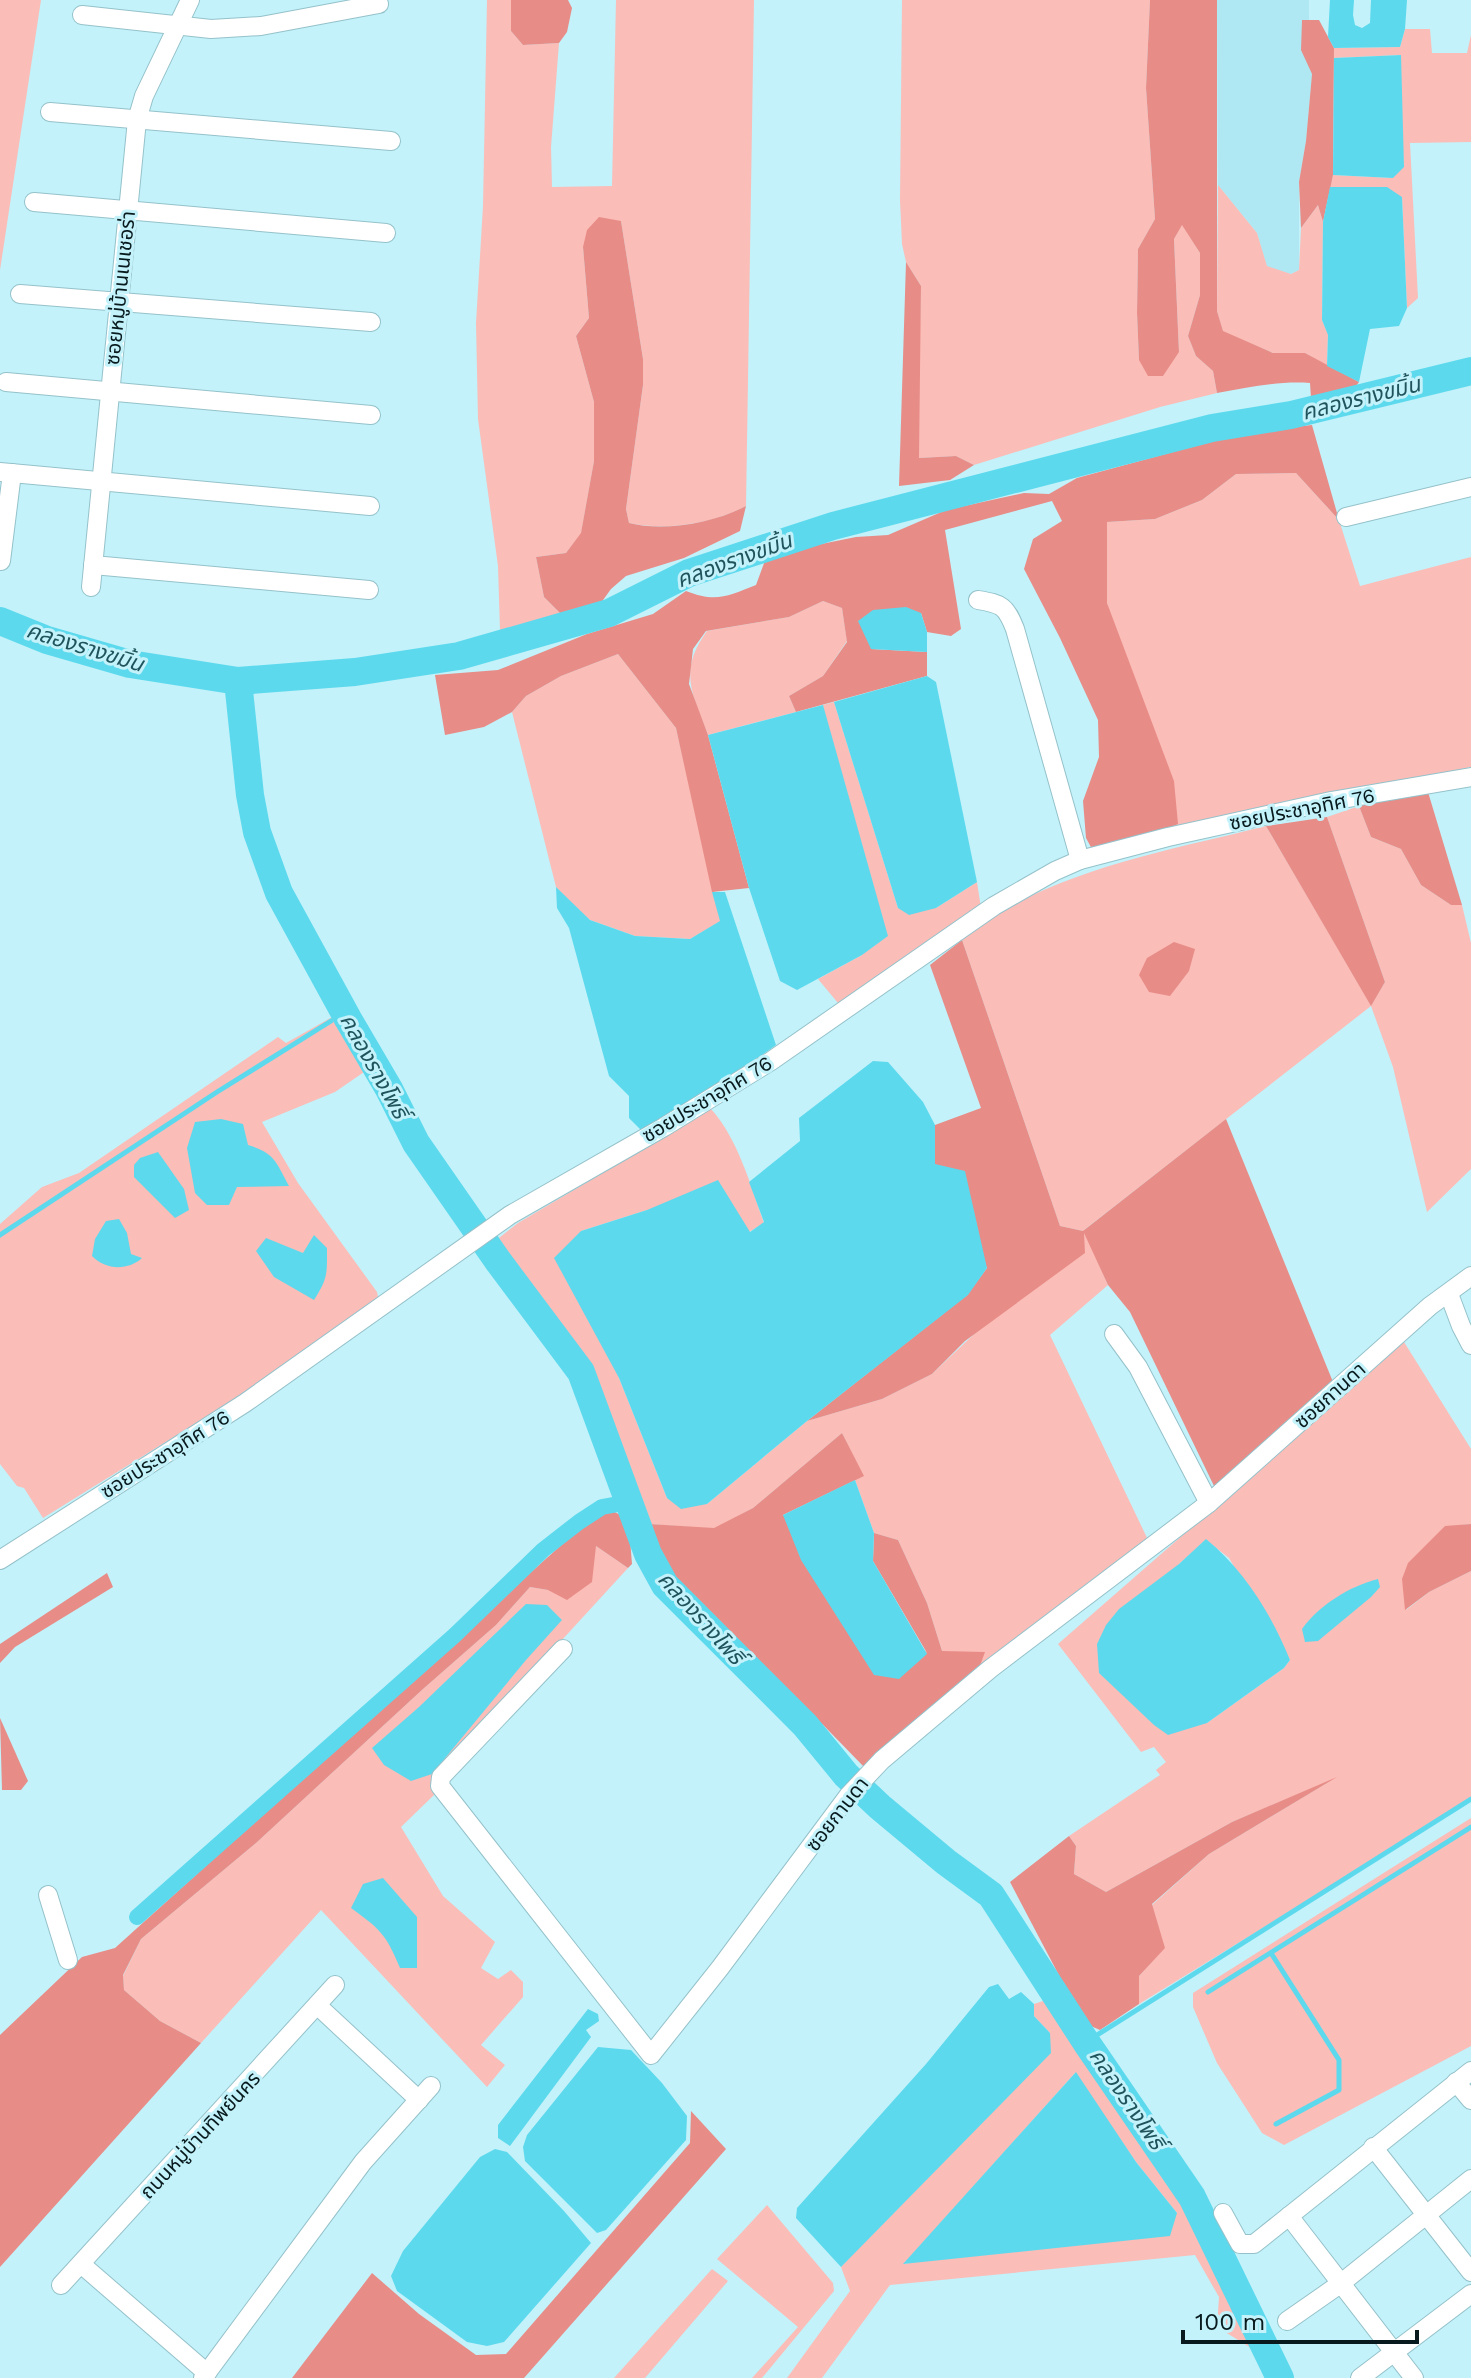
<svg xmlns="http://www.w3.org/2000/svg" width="1471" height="2378" font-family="'Work Sans','Noto Sans Thai',sans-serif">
<rect width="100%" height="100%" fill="#c3f2fa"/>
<path fill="#afe8f2" d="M1217 0H1309V20H1303V53L1312 74 1306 141 1299 182V270L1291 274 1267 267 1257 233 1218 185Z"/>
<g fill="#fbbdb8" fill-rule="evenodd">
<path d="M0 0H41L0 270Z"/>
<path d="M487 0H511V31L523 45 559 43 551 147 552 187 612 186 616 0H754L746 506C712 524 666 531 629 523L626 509 643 385V359L621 221 583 247 589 318 576 336 594 402V461L581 534 566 553 536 557 544 597 564 617 500 630 498 566 478 419 476 323 483 206Z"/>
<path d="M902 0H1150L1146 88 1155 219 1138 249 1137 313 1139 360 1179 352 1174 239 1182 224 1200 253V295L1188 336 1196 356 1213 371 1217 393 1160 407 974 465 956 456 919 458 917 446 921 286 906 262 902 244 900 200Z"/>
<path d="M1405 29H1430L1432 53H1467L1471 35V142L1410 143 1418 298 1407 308 1402 197 1330 187 1333 175 1393 178 1401 55 1334 58V48L1400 47Z"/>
<path d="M1218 185 1257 233 1267 266 1291 274 1299 270 1301 228 1318 205 1323 222 1322 320 1328 334 1327 366 1305 353H1273L1223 332 1217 311Z"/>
<path d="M1296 473 1339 520 1360 586 1471 557V767L1164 830 1107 603V522L1155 519 1202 500 1236 474Z"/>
<path d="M823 601 842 608 847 641 823 676 789 696 796 712 708 735C692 693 678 671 707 631L789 617Z"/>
<path d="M618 654 676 728 721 921 690 939 635 936 590 920 571 903 556 887 512 712 526 696 561 676Z"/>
<path d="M834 702 898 908H936L977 882 981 908 838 1003 818 979 862 955 823 705Z"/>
<path d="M1359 806 1371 837 1401 849 1421 885 1451 905H1462L1471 943V1169L1427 1212 1393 1067 1371 1006 1084 1230 1108 1285 1050 1335 1149 1542 978 1671 942 1651 927 1603 898 1540 874 1533 855 1480 863 1476 842 1433 753 1508 714 1529 649 1524 589 1369 495 1241 518 1223 711 1109C737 1137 751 1186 764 1223L749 1232 647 1210 581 1231 619 1378 667 1498 707 1504 807 1421 882 1399 932 1374 1083 1231 1060 1226 962 940C978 928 995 914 1013 905 1089 864 1183 847 1266 826L1371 1005 1385 982 1327 817Z"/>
<path d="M334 1016 367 1070 335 1092 262 1122 298 1183 377 1292 378 1297 256 1386 43 1518 24 1488 17 1486 0 1464V1224L42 1187 79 1173 278 1037 286 1043Z"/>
<path d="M1404 1342 1471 1449V1524L1444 1527 1406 1610 1429 1592 1471 1571V1800L1139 2004V1976L1164 1948 1152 1905 1209 1854 1330 1781 1232 1822 1106 1892 1074 1874 1076 1846 1069 1836 1160 1775 1156 1770 1166 1762 1154 1747 1141 1752 1058 1644ZM1206 1540 1229 1558 1290 1660 1284 1668 1207 1723 1179 1564Z"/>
<path d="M596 1546 628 1568 517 1689 491 1713 434 1795 401 1827 443 1896 495 1942 481 1968 498 1979 511 1970 523 1982V1997L481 2045 505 2065 487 2087 321 1910 201 2043 160 2021 124 1990 123 1976 141 1939 256 1843 423 1689 496 1625 530 1587 548 1590Z"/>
<path d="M1471 1818V2046L1284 2145 1262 2133 1217 2063 1193 2007V1993Z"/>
<path d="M1046 2000 1186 2201 1256 2351 1217 2327 1219 2297 1195 2255 890 2285 822 2378H787L850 2291 841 2267 1050 2033 1034 2016V2004ZM1075 2073 1136 2162 1177 2213 904 2264Z"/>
<path d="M767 2205 833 2283 834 2291 762 2378H752L798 2327 717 2259Z"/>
<path d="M712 2269 728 2281 645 2378H614Z"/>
</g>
<g fill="#e88c87">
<path d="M511 0H568L572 8 567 32 559 43 523 45 511 31Z"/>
<path d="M1150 0H1217V311L1223 331 1273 353H1305L1359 382 1351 393 1325 400 1311 398 1310 383C1278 381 1248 387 1217 393L1213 371 1196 356 1188 336 1200 295V253L1182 225 1174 239 1179 352 1163 376H1148L1139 360 1137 313 1138 249 1155 219 1146 88Z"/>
<path d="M1302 20H1319L1334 48 1333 175 1323 222 1318 205 1301 228 1299 182 1306 141 1312 74 1301 50Z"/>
<path d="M599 217 621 221 643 359V385L626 509 629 523C664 532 714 523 746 506L740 531 684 558 626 576 611 589 598 607 564 617 544 597 536 557 566 553 581 533 594 461V402L576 336 589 318 583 247 587 230Z"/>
<path d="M906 262 921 286 919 458 956 456 974 465 950 480 899 486Z"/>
<path d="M1312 425 1339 520 1296 473 1236 474 1202 500 1155 519 1107 522V603L1174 781 1178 824 1164 830 1092 849 1086 838 1083 801 1099 757 1098 720 1060 638 1024 569 1033 539 1062 521 1052 501 945 530 961 629 951 636 927 632 921 613 871 649 927 652V676L796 712 789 696 823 676 847 642 842 608 823 601 789 617 706 631 693 649 689 684 708 735 749 888 712 892 676 728 618 654 561 676 526 696 512 712 484 727 445 735 435 675 498 670 587 634 653 614 686 591C716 603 728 596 756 585L767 555 856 537 888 535 946 510 1024 493 1049 494 1077 478 1243 433Z"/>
<path d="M1428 792 1462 905H1451L1421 885 1401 849 1371 837 1359 806Z"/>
<path d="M1327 817 1385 982 1371 1006 1266 826Z"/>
<path d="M962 940 1060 1226 1083 1231 1226 1119 1333 1382 1263 1447 1214 1486 1130 1312 1108 1285 1084 1233 1085 1253 965 1341 932 1374 882 1399 807 1421 967 1295 987 1268 935 1164V1125L981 1108 930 965Z"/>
<path d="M1174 942 1195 949 1189 971 1170 996 1149 992 1139 975 1147 958Z"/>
<path d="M842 1433 864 1476 783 1515 927 1653 873 1561 874 1533 898 1540 927 1603 942 1651 985 1652 978 1671 865 1768 795 1696 674 1582 649 1524 714 1528 753 1508Z"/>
<path d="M611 1510 624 1517 630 1539 632 1564 628 1568 596 1546 592 1582 567 1600 548 1590 530 1587 496 1625 423 1689 256 1843 141 1939 123 1975 124 1990 160 2021 201 2043 0 2267V2035L82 1957 115 1948 579 1529Z"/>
<path d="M1471 1524V1571L1429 1592 1405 1610 1402 1579 1408 1563 1445 1526Z"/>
<path d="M107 1573 113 1587 15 1647 0 1663V1644Z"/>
<path d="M0 1718 28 1781 21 1790H2Z"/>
<path d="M1337 1777 1209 1854 1152 1904 1165 1948 1139 1976V2004L1100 2030 1084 2023 1010 1882 1069 1836 1076 1846 1074 1874 1106 1892 1232 1822Z"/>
<path d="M691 2111 726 2149 524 2378H292L372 2273 419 2314 476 2355 506 2354 690 2143Z"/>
</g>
<g fill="#5dd9ed">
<path d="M1330 0H1354L1353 15 1355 25 1362 28 1370 23 1371 0H1407L1405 29 1400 47 1334 48 1328 37Z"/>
<path d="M1401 55 1404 167 1393 178 1333 175 1334 58Z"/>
<path d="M1330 187H1387L1402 197 1407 308 1399 326 1370 329 1359 382 1327 366 1328 335 1322 320 1323 222Z"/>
<path d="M906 607 921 613 927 632V652L871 649 858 621 873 610Z"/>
<path d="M927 676 936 682 977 882 936 908 909 915 898 908 834 702Z"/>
<path d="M823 705 888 936 862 955 797 990 780 981 749 888 708 735Z"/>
<path d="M556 887 590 920 635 936 690 939 720 921 712 892H725L776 1045 717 1087 641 1130 629 1118V1096L609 1076 569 928 557 908Z"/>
<path d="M873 1061 888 1062 923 1102 935 1125V1164L965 1171 987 1268 968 1295 807 1421 707 1504 681 1509 667 1498 619 1378 554 1258 581 1231 647 1210 718 1180 750 1232 764 1222 749 1182 800 1141 799 1118Z"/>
<path d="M221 1119 243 1124 248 1145C275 1153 276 1162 289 1186L237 1187 229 1205H207L195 1193 187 1148 195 1122Z"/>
<path d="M158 1152 184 1189 189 1210 175 1218 134 1177V1165L140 1158Z"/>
<path d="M119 1219 127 1233 131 1254 142 1258C128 1271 105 1270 92 1256L95 1239 106 1221Z"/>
<path d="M314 1235 327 1248C327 1274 328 1278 314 1300L274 1277 256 1251 266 1238 303 1253Z"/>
<path d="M855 1480 874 1533 873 1561 927 1654 899 1679 874 1675 801 1560 783 1515Z"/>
<path d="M1206 1539C1244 1570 1272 1615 1290 1660L1284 1668 1207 1723 1168 1735 1154 1725 1099 1673 1097 1644 1106 1625 1119 1609 1179 1564Z"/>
<path d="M1378 1579 1380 1587 1371 1597 1318 1641 1305 1642 1302 1629C1319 1605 1350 1586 1378 1579Z"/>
<path d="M526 1604 547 1605 562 1620 526 1660 432 1774 411 1781 384 1765 372 1748 419 1707Z"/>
<path d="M383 1878 417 1917V1968H400C386 1934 380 1929 351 1908L363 1884Z"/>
<path d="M998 1984 1009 1999 1021 1992 1034 2004V2016L1050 2033 1051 2053 841 2267 796 2218 797 2208 926 2064 989 1987Z"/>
<path d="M588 2009 598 2014 599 2021 586 2030 591 2037 510 2146 498 2138V2125Z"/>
<path d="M598 2047 631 2050 662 2083 687 2116 686 2140 606 2230 597 2233 525 2161 523 2147 527 2135Z"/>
<path d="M1076 2072 1136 2162 1177 2213 1170 2236 903 2264Z"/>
<path d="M495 2149 507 2152 564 2211 591 2243 504 2342 487 2346 467 2342 397 2291 391 2276 403 2251 480 2157Z"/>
</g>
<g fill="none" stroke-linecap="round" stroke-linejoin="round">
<g stroke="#5dd9ed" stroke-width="5">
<path d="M344 1013H345"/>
<path d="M0 1235 217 1092 331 1021"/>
<path d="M1271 1953 1339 2060V2090L1276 2124"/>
<path d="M1208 1992 1471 1827"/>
<path d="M1086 2042 1471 1799"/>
</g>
<path stroke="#5dd9ed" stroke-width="16" d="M137 1917 455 1635 543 1550 579 1522 602 1507 629 1502"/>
<g stroke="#5dd9ed" stroke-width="28">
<path d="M0 621 47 640 130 664 238 681 355 672 459 656 609 613 689 573 833 526 1212 428 1291 415 1471 371"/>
<path d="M238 681 250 795 257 832 279 893 348 1019 389 1089 416 1143 498 1261 581 1372 648 1554 665 1585 805 1725 846 1775 880 1807 946 1862 991 1895 1086 2042 1192 2197 1280 2378"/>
</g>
<defs>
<g id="minor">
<path d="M82 15 211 29 261 26 379 4"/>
<path d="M50 112 391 141"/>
<path d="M34 202 386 233"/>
<path d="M20 294 371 322"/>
<path d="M6 382 371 415"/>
<path d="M0 472 370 506"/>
<path d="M1346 517 1471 487"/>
<path d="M1 561 12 473"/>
<path d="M93 565 369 590"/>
<path d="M91 587 137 120 144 96 190 0"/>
<path d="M978 600C1002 604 1006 606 1015 629L1080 860"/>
<path d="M1449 1294 1461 1326 1471 1345"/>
<path d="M1114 1334 1138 1367 1209 1503"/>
<path d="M0 1560 245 1403 510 1215 664 1127 771 1061 994 906 1055 871 1080 860 1168 837 1331 801 1471 777"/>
<path d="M563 1649 441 1777 440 1786 651 2055 720 1968 848 1796 882 1760 990 1669 1209 1503 1430 1306 1471 1276"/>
<path d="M48 1895 68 1960"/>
<path d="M318 2006 419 2100"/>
<path d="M1456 2082 1471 2100"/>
<path d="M1373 2147 1471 2272"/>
<path d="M1223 2213 1240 2244H1254L1471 2071"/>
<path d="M1289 2216 1414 2378"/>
<path d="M81 2264 207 2373"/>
<path d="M61 2285 335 1985"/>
<path d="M1287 2321 1340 2284 1471 2179"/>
<path d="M203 2378 363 2162 431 2086"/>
<path d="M1360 2378 1471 2294"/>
</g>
</defs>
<use href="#minor" stroke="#95c2ca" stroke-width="20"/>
<use href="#minor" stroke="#fff" stroke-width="18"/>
</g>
<g text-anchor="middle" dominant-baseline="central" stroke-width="6" stroke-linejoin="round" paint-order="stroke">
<g font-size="20" fill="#081a1d" stroke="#c3f2fa">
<text transform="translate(120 288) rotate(-84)">ซอยหมู่บ้านเนเชอร่า</text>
<text transform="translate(1302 809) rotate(-11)">ซอยประชาอุทิศ 76</text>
<text transform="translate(707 1099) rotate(-31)">ซอยประชาอุทิศ 76</text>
<text transform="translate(1330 1395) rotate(-42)">ซอยกานดา</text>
<text transform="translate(165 1454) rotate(-32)">ซอยประชาอุทิศ 76</text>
<text transform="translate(837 1814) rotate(-52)">ซอยกานดา</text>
<text transform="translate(200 2135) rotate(-47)">ถนนหมู่บ้านทิพย์นคร</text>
</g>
<g font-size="22" font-style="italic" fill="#1f545d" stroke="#c3f2fa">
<text transform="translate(1361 398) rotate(-14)">คลองรางขมิ้น</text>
<text transform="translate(734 560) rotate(-20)">คลองรางขมิ้น</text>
<text transform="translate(85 647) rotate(17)">คลองรางขมิ้น</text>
<text transform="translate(374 1066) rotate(61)">คลองรางโพธิ์</text>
<text transform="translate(701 1618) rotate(48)">คลองรางโพธิ์</text>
<text transform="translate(1127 2099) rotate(56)">คลองรางโพธิ์</text>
</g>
</g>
<path d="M1183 2330v12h234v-12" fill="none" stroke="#081a1d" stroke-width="4"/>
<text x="1195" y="2330" font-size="24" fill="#081a1d" stroke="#c3f2fa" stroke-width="6" paint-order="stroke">100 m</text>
</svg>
